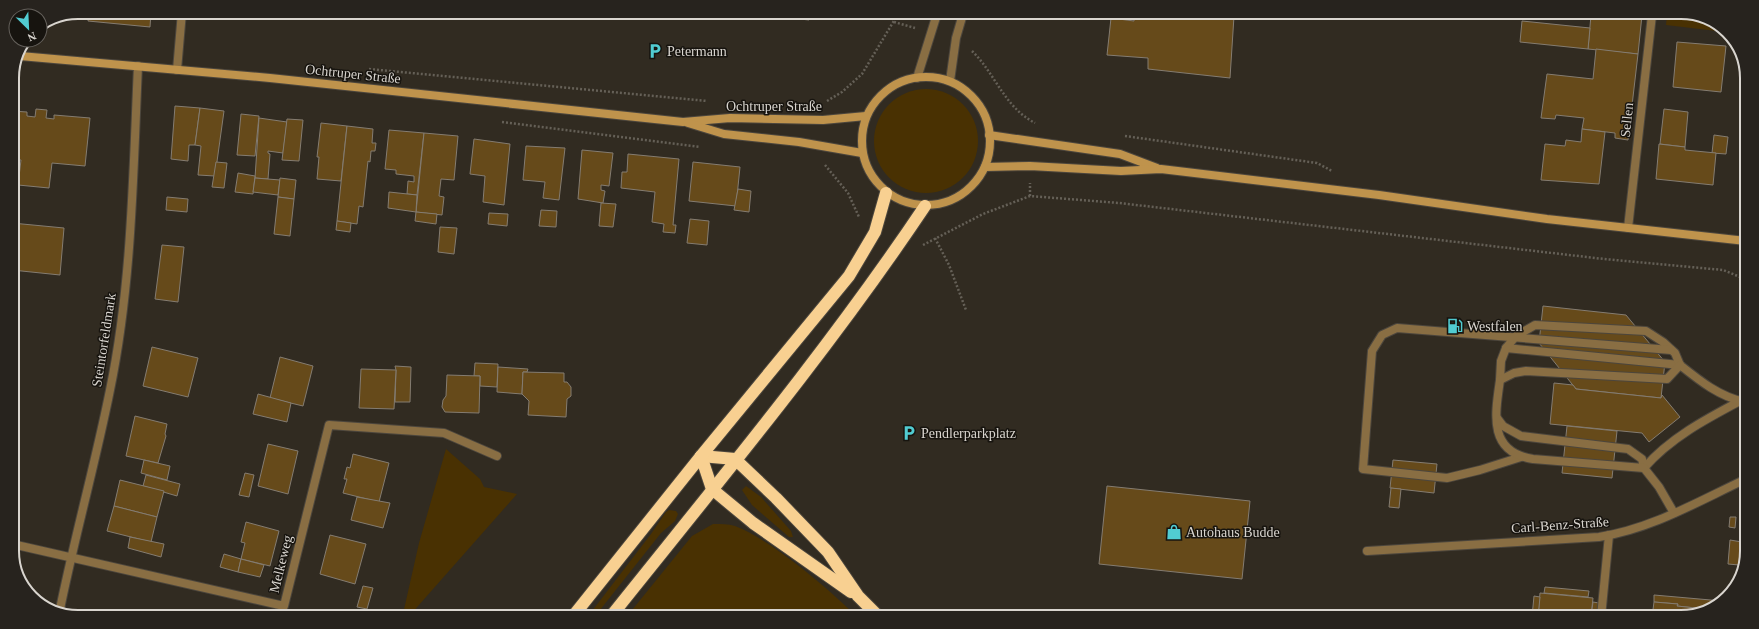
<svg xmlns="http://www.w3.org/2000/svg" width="1759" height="629" font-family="Georgia,serif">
<rect width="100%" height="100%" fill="#312b21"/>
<g fill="#493102">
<path d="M1667 15H1702L1725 32 1666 25Z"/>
<circle cx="926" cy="141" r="52"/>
<path d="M446 449 480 479 484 487 517 494 411 614H403L419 543Z"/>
<path d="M746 486 761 497 791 531 793 537H789L752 505 742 490Z"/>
<path d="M669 510 676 511 678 514 675 521 661 533 596 615H589L651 534 666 512Z"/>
<path d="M713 524C721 524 728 524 735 526 770 539 828 588 855 615H628L692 536Z"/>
</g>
<g fill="#664a1a" stroke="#847c71">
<path d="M89 12H151L150 27 88 21Z"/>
<path d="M746 13 812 14 809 20Z"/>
<path d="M1134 14 1234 16 1230 78 1148 69V58L1107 55 1111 18 1134 21Z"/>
<path d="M1591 15H1642L1638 54 1588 49Z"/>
<path d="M1522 21 1590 28 1588 49 1520 42Z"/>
<path d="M1677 42 1726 46 1721 92 1673 87Z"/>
<path d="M1596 49 1638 54 1628 140 1615 138V133L1582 129 1584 118 1556 115 1555 119 1541 118 1547 74 1593 79Z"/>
<path d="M175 106 200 108 195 145H189L188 161 171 159Z"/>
<path d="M200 108 224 111 215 176 198 175 201 146 195 145Z"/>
<path d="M36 109 47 110 46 118 54 119V115L90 118 85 166 52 163 49 188 18 185 21 160 12 159V111L27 112V116L35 117Z"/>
<path d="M1664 109 1688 112 1685 147 1660 144Z"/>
<path d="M241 114 259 116 255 156 237 155Z"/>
<path d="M259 118 287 122 283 153 268 151V153L270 154 268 179 255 178Z"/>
<path d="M287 119 303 120 299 161 282 160Z"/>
<path d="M321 123 347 126 341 181 317 179 319 157H317Z"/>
<path d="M347 126 373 129 372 143H376L375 151H371L370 162 368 161 363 207 359 206 357 224 337 221Z"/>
<path d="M1582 129 1605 132 1599 184 1541 180 1545 144 1565 146 1566 140 1581 142Z"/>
<path d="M389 130 424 133 417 195 407 194 408 181 414 182V176L396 174V170L385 169Z"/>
<path d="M424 133 458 136 454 180 441 179 439 196 444 197 442 215 416 212Z"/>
<path d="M1714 135 1728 137 1726 154 1712 153Z"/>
<path d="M474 139 510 144 504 205 483 202 485 176 470 174Z"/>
<path d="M1659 144 1685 147V150L1716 153 1713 185 1656 179Z"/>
<path d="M526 146 565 148 559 200 543 198 545 182 523 180Z"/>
<path d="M582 150 613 153 609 186 601 185V190L605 191 603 203 578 199Z"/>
<path d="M628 154 679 159 673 225H676L675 233 663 232 664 224 652 222 655 192 621 188 622 172H627Z"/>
<path d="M216 162 227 163 224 188 212 187Z"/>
<path d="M693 162 740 167 736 206 689 201Z"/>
<path d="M238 173 255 176 253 194 235 192Z"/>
<path d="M255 178 280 180 278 195 253 192Z"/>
<path d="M280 178 296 180 294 199 278 197Z"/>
<path d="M738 189 751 191 749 212 734 210Z"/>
<path d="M389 192 417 195 416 212 388 208Z"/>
<path d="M167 197 188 199 187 212 166 210Z"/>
<path d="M278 197 294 199 290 236 274 234Z"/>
<path d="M601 203 616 204 613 227 599 226Z"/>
<path d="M541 210 557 211 556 227 539 226Z"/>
<path d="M416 212 437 214 436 224 415 221Z"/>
<path d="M489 213 508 214 507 226 488 224Z"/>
<path d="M690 219 709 221 707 245 687 243Z"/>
<path d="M337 221 351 223 350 232 336 230Z"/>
<path d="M12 223 64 228 60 275 12 270Z"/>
<path d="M440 227 457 228 454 254 438 252Z"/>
<path d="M162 245 184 247 178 302 155 299Z"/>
<path d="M1543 306 1626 315 1665 362 1661 398 1576 389 1539 343Z"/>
<path d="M152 347 198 358 188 397 143 386Z"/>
<path d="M280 357 313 366 303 406 270 398Z"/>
<path d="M475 363 498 364 497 387 480 386V376H474Z"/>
<path d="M395 366 411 367 410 402H395L396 370Z"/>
<path d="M498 367 528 369 527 372H523L522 394 497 392Z"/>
<path d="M361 369 396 370 394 409 359 408Z"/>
<path d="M523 372 564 373V382H567L571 387V396L567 399 566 417 528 415 529 401 522 394Z"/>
<path d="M447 375 480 376 479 413 445 412 442 407 443 400 446 396Z"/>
<path d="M1554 383 1573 385 1576 389 1661 398 1662 395 1680 417 1649 442 1642 433 1550 424Z"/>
<path d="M258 394 291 403 287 422 253 414Z"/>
<path d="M135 416 167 424 165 434 166 436 158 463 126 456Z"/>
<path d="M1567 426 1617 431 1612 478 1562 473Z"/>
<path d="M268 444 298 451 288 494 258 486Z"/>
<path d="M353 454 389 463 379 502 343 493 347 479H344L347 467 350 468Z"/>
<path d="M144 460 170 466 167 480 141 473Z"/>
<path d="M1393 460 1437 464 1434 493 1390 488Z"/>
<path d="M245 473 254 475 249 497 239 495Z"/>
<path d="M146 475 180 484 177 496 143 486Z"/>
<path d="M120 480 164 491 157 517 114 506Z"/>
<path d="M1107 486 1250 501 1242 579 1099 564Z"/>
<path d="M1391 488 1401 489 1399 508 1389 507Z"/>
<path d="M357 497 390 503 383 528 351 520Z"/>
<path d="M114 506 157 517 151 542 107 531Z"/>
<path d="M1730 517H1736L1735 528 1729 527Z"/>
<path d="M246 522 279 531 270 566 241 559 245 543 241 542Z"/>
<path d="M330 535 366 544 355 584 320 574Z"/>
<path d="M130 537 164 544 161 557 128 548Z"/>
<path d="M1730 540 1742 542 1739 565 1728 564Z"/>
<path d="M224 554 241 559 238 572 220 567Z"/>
<path d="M241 559 264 565 260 577 238 572Z"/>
<path d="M363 586 373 588 367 609 357 607Z"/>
<path d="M1545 587 1589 591 1588 597 1544 593Z"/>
<path d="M1540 593 1593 598 1591 617H1538Z"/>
<path d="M1654 595 1722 601V602L1705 609 1677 606 1678 604 1654 602Z"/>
<path d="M1534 596 1540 597 1538 617H1532Z"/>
<path d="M1593 602 1599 603 1598 617H1591Z"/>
<path d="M1654 602 1678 604 1677 606 1705 609 1681 617H1652Z"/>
</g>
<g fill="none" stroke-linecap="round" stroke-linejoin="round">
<defs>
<g id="lane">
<path d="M1506 348 1680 365"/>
<path d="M1500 380 1501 361 1506 348 1516 336 1535 325 1646 331 1663 342 1675 353 1680 365"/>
<path d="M1497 418 1503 426 1521 436 1628 449 1642 459 1644 468"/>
<path d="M1521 457 1480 470 1447 478 1363 469 1372 351 1382 335 1397 328 1671 350"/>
<path d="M1644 468C1670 438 1706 419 1740 401"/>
<path d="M1674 513 1659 487 1644 468 1533 459C1488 452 1495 415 1500 380L1514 373 1526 371 1667 379 1680 365C1700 381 1720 397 1745 402"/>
<path d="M1601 617 1609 535"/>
</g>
<g id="street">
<path d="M177 70 182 12"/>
<path d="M917 78 937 14"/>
<path d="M950 81 956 38 963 14"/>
<path d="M1628 228 1652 15"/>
<path d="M12 544 284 606 329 425 444 433 497 456"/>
<path d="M1367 551 1599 537C1651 529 1697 502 1744 480"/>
<path d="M59 614C74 539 95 465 110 390 132 284 133 174 138 66"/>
</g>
<g id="secondary">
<path d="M20 56 270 78 683 122 730 118 823 120 866 116"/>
<circle cx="926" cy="141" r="64"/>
<path d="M688 123 724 134 799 142 862 153"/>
<path d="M989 135 1120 154 1157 168"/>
<path d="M985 167 1030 166 1121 171 1161 169 1379 195 1547 219 1746 241"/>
</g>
<g id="highway">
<path d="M701 456 735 459 776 498 828 552 858 596 877 615"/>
<path d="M701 456 712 489 753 523 851 592"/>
<path d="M574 615 701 456 849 276 875 232 886 193"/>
<path d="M612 615C719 481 830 348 925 206"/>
</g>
</defs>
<use href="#lane" stroke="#4c463d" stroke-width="10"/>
<use href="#street" stroke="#4c463d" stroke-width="10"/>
<use href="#secondary" stroke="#4c463d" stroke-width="10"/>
<use href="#highway" stroke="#4c463d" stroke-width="14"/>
<g stroke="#656057" stroke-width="2.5" stroke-dasharray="2 2" stroke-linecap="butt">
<path d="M894 22 915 28"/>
<path d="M972 51C995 73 1004 107 1035 123"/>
<path d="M369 69 707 101"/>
<path d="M827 101 842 92 862 74 898 14"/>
<path d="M502 122 700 147"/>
<path d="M1125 136 1317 163 1332 171"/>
<path d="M825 165 848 193 859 217"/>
<path d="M1030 196V183"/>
<path d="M935 238 949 265 966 310"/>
<path d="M923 245 983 214 1030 196 1119 203 1604 259 1723 270 1745 279"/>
</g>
<use href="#lane" stroke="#896e43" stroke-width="8"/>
<use href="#street" stroke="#896e43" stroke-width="8"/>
<use href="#secondary" stroke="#bf934c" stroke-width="8"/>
<use href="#highway" stroke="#f8d091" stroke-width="12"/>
</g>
<defs>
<symbol id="parking-bare" viewBox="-9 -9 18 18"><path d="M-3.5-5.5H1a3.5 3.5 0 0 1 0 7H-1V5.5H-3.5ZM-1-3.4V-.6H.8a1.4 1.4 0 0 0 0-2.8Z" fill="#51ccd2" stroke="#17140f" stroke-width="2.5" paint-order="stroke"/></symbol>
<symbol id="fuel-bare" viewBox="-9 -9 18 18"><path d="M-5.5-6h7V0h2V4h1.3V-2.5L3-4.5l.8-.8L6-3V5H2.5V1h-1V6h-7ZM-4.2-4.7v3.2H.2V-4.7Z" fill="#51ccd2" stroke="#17140f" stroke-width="2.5" paint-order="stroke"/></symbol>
<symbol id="shop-bare" viewBox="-9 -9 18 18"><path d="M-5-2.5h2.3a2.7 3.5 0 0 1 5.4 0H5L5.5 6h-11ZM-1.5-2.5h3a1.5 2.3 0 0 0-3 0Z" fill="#51ccd2" stroke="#17140f" stroke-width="2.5" paint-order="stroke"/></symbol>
</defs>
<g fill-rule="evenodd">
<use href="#parking-bare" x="644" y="40" width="22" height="22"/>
<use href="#fuel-bare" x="1444" y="315" width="22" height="22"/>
<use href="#parking-bare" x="898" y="422" width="22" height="22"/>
<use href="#shop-bare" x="1163" y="521" width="22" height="22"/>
</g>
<g text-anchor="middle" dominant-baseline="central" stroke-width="3" stroke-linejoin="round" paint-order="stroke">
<g font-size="14" fill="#d9d5cf" stroke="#17140f" text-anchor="start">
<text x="667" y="51">Petermann</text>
<text x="1467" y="326">Westfalen</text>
<text x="921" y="433">Pendlerparkplatz</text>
<text x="1186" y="532">Autohaus Budde</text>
</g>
<g font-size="14" fill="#d9d5cf" stroke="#17140f">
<text transform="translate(353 74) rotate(6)">Ochtruper Straße</text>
<text x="774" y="106">Ochtruper Straße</text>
<text transform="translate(1627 120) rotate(-84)">Sellen</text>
<text transform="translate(104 340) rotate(-81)">Steintorfeldmark</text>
<text transform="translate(1560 525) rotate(-4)">Carl-Benz-Straße</text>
<text transform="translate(281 564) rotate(-76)">Melkeweg</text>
</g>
</g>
<path d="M0 0H1759V629H0ZM78 19H1681A59 59 0 0 1 1740 78V551A59 59 0 0 1 1681 610H78A59 59 0 0 1 19 551V78A59 59 0 0 1 78 19Z" fill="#27231e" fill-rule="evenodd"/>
<path fill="none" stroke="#d9d5cf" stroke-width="2" d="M78 19H1681A59 59 0 0 1 1740 78V551A59 59 0 0 1 1681 610H78A59 59 0 0 1 19 551V78A59 59 0 0 1 78 19Z"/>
<g transform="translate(28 28) rotate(156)"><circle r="19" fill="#17140f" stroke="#65615c"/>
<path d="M0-3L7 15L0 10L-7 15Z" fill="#51ccd2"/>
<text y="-6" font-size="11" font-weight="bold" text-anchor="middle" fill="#d9d5cf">N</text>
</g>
</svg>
